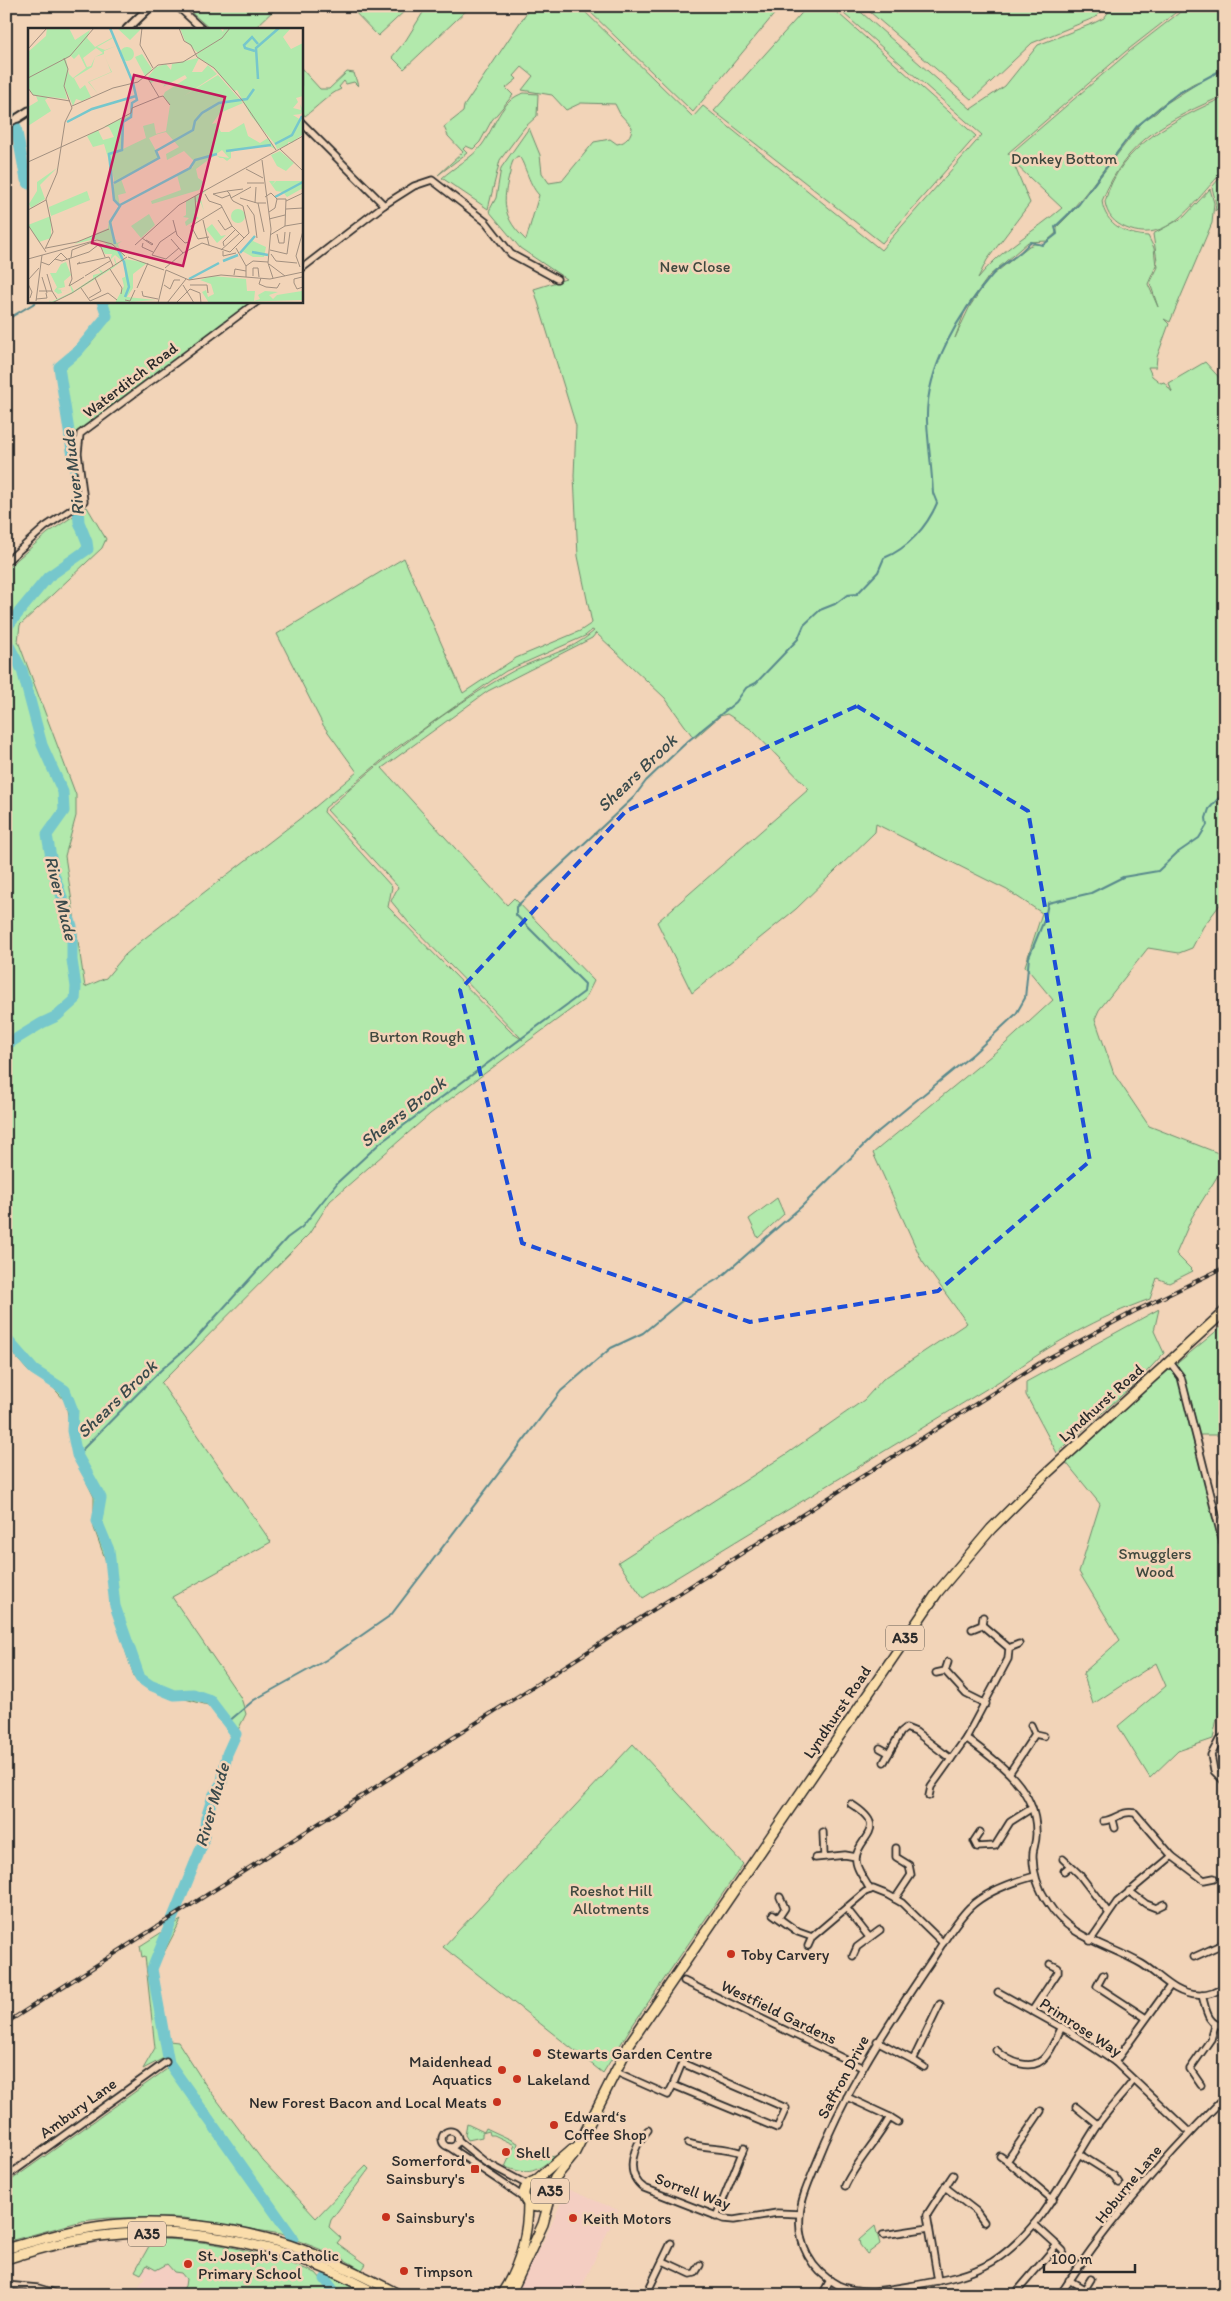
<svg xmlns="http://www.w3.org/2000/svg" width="1231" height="2301" font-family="Itim,sans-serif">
<rect width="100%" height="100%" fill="#f2d4b8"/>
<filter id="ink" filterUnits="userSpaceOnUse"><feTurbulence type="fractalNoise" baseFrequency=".02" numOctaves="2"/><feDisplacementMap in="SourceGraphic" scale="10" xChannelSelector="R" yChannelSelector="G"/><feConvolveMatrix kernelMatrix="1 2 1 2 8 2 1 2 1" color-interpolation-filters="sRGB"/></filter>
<g filter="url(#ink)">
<g fill="#f4cec2">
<path d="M567 2189 618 2210 578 2295H516L549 2230Z"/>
<path d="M153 2239 207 2241 218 2295H133L145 2277 135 2271Z"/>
</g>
<g fill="#b2e9ac" stroke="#6e8a6c" fill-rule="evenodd">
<path d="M184 6H278L254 29H210Z"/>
<path d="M349 6H410L378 36Z"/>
<path d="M427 6H471L404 69 392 57 406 40Z"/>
<path d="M531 6H579L693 117 703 106 881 250 982 135 835 6H854L971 109 1005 86 1038 45 1094 23 1104 18 1113 6H1184L1125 52 1008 153 1009 155 1130 51 1188 6H1225V67L1216 73 1225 69V95C1167 120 1127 139 1102 201 1105 225 1127 235 1148 236L1154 248 1156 266 1148 284 1158 307 1150 283 1158 267 1153 234 1184 217 1210 189 1214 203 1212 223 1170 322 1164 319 1169 324 1157 357 1156 367H1148L1152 376 1161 383 1164 382 1172 392 1169 383 1205 362 1225 384V898L1203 927 1192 948 1179 953 1148 948 1099 1010 1095 1019 1114 1074 1149 1126 1218 1153 1225 1152V1164L1192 1217 1176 1254 1193 1271 1169 1283 1157 1278 1150 1299C1099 1317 1049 1345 1006 1377L643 1598 618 1562 785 1455 864 1400 883 1379 967 1323 922 1261 873 1153 1004 1045 1053 1000 1025 966 1042 913 1007 890 876 824 875 832 796 909 692 993 657 922 809 789 752 730 727 714 720 716 695 738 700 730 693 737 665 698 596 633 592 638 488 691 382 768 507 905 514 898 594 981 585 999 430 1114 330 1201 309 1234 161 1383 271 1542 172 1597 241 1698 246 1714 236 1734 225 1726 208 1705 154 1691 135 1679 110 1604 108 1567 94 1528V1497L73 1454 66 1402 51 1385 29 1372 6 1346V569L48 533 87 507 106 539 102 548 20 625 18 641 76 795V816L65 856 85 987 106 978 125 955 141 941 315 807 357 772 323 725 277 634 404 558 463 693 516 658 580 631 592 623 578 556 574 476 576 426 534 289 566 279 520 248 489 211 496 198 501 168 529 128 540 155 542 173 549 183 562 181 594 142 610 139 617 144C626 143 632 135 632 127L620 114 615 104 581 103 566 110 552 95 522 90 533 76 522 67 514 76 517 79 506 88 513 95 492 120 480 142 473 149 466 146 463 149 467 153 438 175 463 152 448 136 444 127 463 112 464 106ZM1203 80 1165 104 1156 113 1143 121 1077 207 1057 227V234L1043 245 1034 244 1029 246 989 278 970 306 955 338 966 308 989 276 1028 242 1047 241 1056 233 1055 227C1101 184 1122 129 1177 94 1185 89 1193 82 1203 80ZM518 156C524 159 528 184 539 195L526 240C502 218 502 201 510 173 511 166 512 159 518 156ZM1013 162 1062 208C1034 232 1001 249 978 278L987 260 1030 203ZM592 630 594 631C571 653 533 658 506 675 442 712 381 760 327 810L398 887 391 901 409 923 523 1040 512 1033 388 907 392 887 324 812 325 808 399 746 491 681 506 671 585 636Z"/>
<path d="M584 6H781L693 112Z"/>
<path d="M808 6H830L976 136 882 243 714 111Z"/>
<path d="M863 6H1105L1096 17 1032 43 972 100Z"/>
<path d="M301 68 320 89H329L347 72 354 73 358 86 354 82 346 84 344 81 339 87 341 89C329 94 317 107 305 116L301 111Z"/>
<path d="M524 93 538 94 537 116 524 128 500 160 488 209 442 178C454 167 472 158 482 145 494 129 501 99 524 93Z"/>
<path d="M1225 97V170C1197 195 1171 247 1126 228 1114 223 1107 215 1105 202 1119 145 1176 119 1225 97Z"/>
<path d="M1225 172V202L1215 211 1216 204 1212 187Z"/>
<path d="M106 301H254L95 420 73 434 63 368 88 347 111 318Z"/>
<path d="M777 1198 784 1214 758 1238 749 1219Z"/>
<path d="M1159 1309 1154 1331 1164 1353 1138 1381 1057 1453 1026 1395V1382Z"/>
<path d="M1225 1324V1435H1195L1197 1453 1225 1528V1708L1217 1718 1213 1739 1178 1751 1150 1778 1118 1726 1166 1686 1156 1663 1093 1704 1083 1673 1120 1640 1079 1572 1100 1504 1065 1461 1123 1408Z"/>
<path d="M633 1744 743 1864 630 2029 603 2073 443 1947Z"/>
<path d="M181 1920 156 1968 169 2041 178 2042 205 2084 263 2161 316 2218 366 2166 369 2169 331 2220 329 2227 341 2238 337 2243 366 2264 362 2270 340 2257 281 2234 184 2218H108L82 2221 6 2242V2184L167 2069 162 2059 143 2069 155 2048 145 1956 142 1957 140 1946Z"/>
<path d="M467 2124 484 2132 486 2128 518 2143 517 2147 541 2159 544 2155 549 2157 556 2156C535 2172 531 2176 505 2167L515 2145 494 2135H490L489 2131 482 2133V2137L468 2140 465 2135Z"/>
<circle cx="537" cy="2194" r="9"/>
<path d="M875 2226 880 2244 867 2254 860 2245 859 2240Z"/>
<path d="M153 2239C210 2239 263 2252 316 2273L322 2280 326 2274 372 2295H178L185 2286 186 2279 181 2273 174 2272 167 2264 156 2270 147 2265 141 2274 135 2271Z"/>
</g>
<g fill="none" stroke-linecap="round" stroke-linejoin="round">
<g stroke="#58898c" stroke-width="2">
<path d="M6 320 38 301"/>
<path d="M77 1455 161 1370 190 1345 287 1238 302 1227 338 1182 380 1143 584 992 585 984 516 915V907L634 797 646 781 688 741 736 702 746 688 756 683 798 639 804 625 820 610 835 604 847 595 857 594 878 572 884 558C907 549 927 527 937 503L933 493C932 469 928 445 927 421 925 369 960 312 993 274 1004 262 1020 256 1030 242L1043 245 1057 234 1055 227 1079 204 1137 126 1177 94 1225 68"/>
<path d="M228 1722 254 1700 326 1660 391 1615 561 1391 611 1348 643 1333 683 1300 721 1277 801 1207 874 1135 973 1054 1016 1014 1025 998 1029 957 1045 918 1048 903 1091 893 1123 877 1158 871 1177 853 1199 838 1207 825 1206 818 1209 809 1225 791"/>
</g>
<g stroke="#76c7cc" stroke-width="11">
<path d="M6 109 16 127 26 180 29 184"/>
<path d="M6 628 48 577 88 549 87 542 79 522 76 476 59 367 78 351 107 316 102 301"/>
<path d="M6 640 22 670 42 745 63 792 64 811 47 835 54 874 72 926V960L76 987 75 1000 57 1016 42 1023 6 1045"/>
<path d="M6 1338 34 1370 65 1390 73 1411 72 1431 77 1455 101 1498 97 1521 109 1550 115 1606 140 1678 150 1685 174 1695 193 1694 210 1700 236 1734 227 1754 222 1782 213 1796 206 1818 203 1843 152 1969 169 2063 293 2238"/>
<path d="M325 2279 337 2295"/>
</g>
<defs>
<g id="minor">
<path d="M177 6 202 29"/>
<path d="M301 122 384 205 301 269"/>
<path d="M6 125 18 118"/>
<path d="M384 205 414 186 432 180 486 222 511 254 557 279"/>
<path d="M6 562 45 527 84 501 78 453 80 434 258 301"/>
<path d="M1169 1361 1181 1377 1225 1551"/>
<path d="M1224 1471H1225"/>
<path d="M972 1629 982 1625 983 1617"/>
<path d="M1009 1648 1019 1644"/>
<path d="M945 1671 966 1694 986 1704"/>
<path d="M936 1673 945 1671 948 1662"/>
<path d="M1031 1725 1035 1734 1044 1736"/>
<path d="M1225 1736 1219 1740 1211 1755 1214 1771 1225 1782"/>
<path d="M966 1738C997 1761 1036 1788 1036 1831 1037 1839 1034 1846 1033 1853 1032 1871 1038 1888 1048 1903 1070 1939 1108 1944 1142 1964 1160 1975 1174 1994 1197 1995 1207 1996 1217 1992 1225 1986"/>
<path d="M880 1748 889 1753"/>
<path d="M884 1762 901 1732 906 1728 916 1732 951 1759"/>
<path d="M1010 1772 1035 1734"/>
<path d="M929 1796 931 1787 966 1738 1008 1659 1009 1648 982 1625"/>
<path d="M851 1804C891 1829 858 1836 856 1858 855 1869 866 1880 870 1890"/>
<path d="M1113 1820 1115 1828"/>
<path d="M1103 1821C1116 1820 1121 1810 1135 1813L1172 1856 1204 1880 1214 1878"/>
<path d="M823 1832 824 1856"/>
<path d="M980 1832 974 1841 977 1847 995 1846 1010 1822 1032 1808"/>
<path d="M815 1858 845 1855 856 1857"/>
<path d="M1063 1859 1079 1874 1108 1912"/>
<path d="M1064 1871 1070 1866"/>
<path d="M1035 1876C1013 1882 987 1891 970 1907 952 1925 940 1949 925 1970 882 2034 843 2095 815 2167 809 2182 801 2198 800 2214 797 2244 811 2271 838 2285 859 2295 888 2290 910 2286 937 2281 967 2277 992 2262 1042 2231 1065 2174 1096 2127 1107 2111 1121 2097 1133 2081"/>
<path d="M1129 1891 1146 1904 1156 1908 1164 1904"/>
<path d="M895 1899 911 1875 909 1865 896 1857V1848"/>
<path d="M847 1909 869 1937"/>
<path d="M773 1914 798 1932 812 1937 865 1892 873 1889 888 1895 902 1903 943 1943"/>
<path d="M779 1917 785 1908 780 1897"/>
<path d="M1090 1941 1117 1902 1172 1856"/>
<path d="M808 1946 812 1937"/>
<path d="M853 1956 857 1947 880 1930"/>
<path d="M1194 1957 1225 1943"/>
<path d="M1103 1975 1097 1986 1146 2018"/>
<path d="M684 1981 861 2067"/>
<path d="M998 1992 1070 2032 1115 2062 1189 2132"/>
<path d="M1202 1995C1206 2009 1207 2026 1225 2026"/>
<path d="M1032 2011 1058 1972V1968L1050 1964"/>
<path d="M877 2041 913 2060 940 2004"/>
<path d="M996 2050C1009 2062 1033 2073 1046 2056 1053 2047 1057 2036 1062 2027"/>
<path d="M913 2060 924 2067"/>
<path d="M1115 2062 1170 1986"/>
<path d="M614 2071 668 2095 673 2085 777 2128 786 2108 682 2063 673 2085"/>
<path d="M1201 2085 1190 2069 1211 2039 1215 2025"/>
<path d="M1076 2107 1098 2125"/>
<path d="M1041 2111 1007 2161 1053 2200"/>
<path d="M890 2117 898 2122"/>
<path d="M648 2130C634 2145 623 2173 644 2188L724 2219 734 2220 777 2213 800 2214"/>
<circle cx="450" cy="2139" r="8"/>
<path d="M458 2140 485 2162 528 2185"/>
<path d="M688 2143C706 2149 724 2146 742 2153"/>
<path d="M449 2147 525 2198"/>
<path d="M1079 2154 1114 2176 1119 2183"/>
<path d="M1000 2156 1007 2161"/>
<path d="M6 2177 166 2062"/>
<path d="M845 2186C857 2161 877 2141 890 2117L847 2097"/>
<path d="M945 2187 953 2175"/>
<path d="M716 2217 744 2148"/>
<path d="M883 2235 929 2228"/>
<path d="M1057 2245 1063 2251"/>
<path d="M663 2261 691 2274 695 2273 700 2265"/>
<path d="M1069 2280 1084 2289"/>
<path d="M938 2281 927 2215 945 2187 976 2211 984 2222"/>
<path d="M6 2285 38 2288 62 2295"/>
<path d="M646 2295 671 2243"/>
<path d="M822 2295 830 2280"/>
<path d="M1014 2295 1057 2245 1034 2224"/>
<path d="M1060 2295C1104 2226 1167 2155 1225 2097"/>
<path d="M1081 2295 1091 2279"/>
</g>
<g id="tertiary">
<path d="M127 29 151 6"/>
<path d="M18 118 29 111"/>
</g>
<g id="primary">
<circle cx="537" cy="2194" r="13"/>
<path d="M534 2182 572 2149"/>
<path d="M550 2190 555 2178 573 2156 630 2043 937 1593 991 1529 1045 1475 1225 1311"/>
<path d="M6 2249C40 2239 74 2229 109 2225 167 2219 234 2227 289 2245 327 2258 364 2276 400 2295"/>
<path d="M6 2259C40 2248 75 2238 110 2235 183 2227 264 2241 331 2271 347 2278 363 2287 379 2295"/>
<path d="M501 2295C519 2268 528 2235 528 2203"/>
<path d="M510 2295 543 2224 550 2199"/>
</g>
</defs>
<use href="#minor" stroke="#2b2b2b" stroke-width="9"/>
<use href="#tertiary" stroke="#2b2b2b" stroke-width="11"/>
<use href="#primary" stroke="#2b2b2b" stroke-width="12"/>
<use href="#minor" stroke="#f2d4b8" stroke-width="5.5"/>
<use href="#tertiary" stroke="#f2d4b8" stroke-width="7"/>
<use href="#primary" stroke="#faddab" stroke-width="9"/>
<defs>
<path id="rail" d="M6 2023 1043 1361 1133 1312 1225 1267"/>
</defs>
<use href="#rail" stroke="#2b2b2b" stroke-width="4"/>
<use href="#rail" stroke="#f2d4b8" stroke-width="2" stroke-dasharray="5.5" stroke-linecap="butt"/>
</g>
</g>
<path fill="none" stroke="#1d4ed8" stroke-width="4" stroke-dasharray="10 6" stroke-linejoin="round" d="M857 706 1028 811 1090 1161 938 1291 750 1322 522 1243 460 990 626 811Z"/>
<g fill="#c8321e" stroke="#f2d4b8" stroke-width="2">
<circle cx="731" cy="1954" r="5"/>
<circle cx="537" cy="2053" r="5"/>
<circle cx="502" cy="2070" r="5"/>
<circle cx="517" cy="2079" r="5"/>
<circle cx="497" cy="2102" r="5"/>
<circle cx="554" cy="2125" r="5"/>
<circle cx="506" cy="2152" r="5"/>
<rect x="470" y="2164" width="10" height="10" rx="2.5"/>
<circle cx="386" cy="2217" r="5"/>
<circle cx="573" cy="2218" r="5"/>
<circle cx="188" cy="2264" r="5"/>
<circle cx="404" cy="2271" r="5"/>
</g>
<g text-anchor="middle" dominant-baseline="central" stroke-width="5" stroke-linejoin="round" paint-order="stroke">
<g fill="#f2d4b8" stroke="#675e55" stroke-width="1">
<rect x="886" y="1625.5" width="38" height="25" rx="4"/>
<rect x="531" y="2178.5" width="38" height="25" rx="4"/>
<rect x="128" y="2221.5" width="38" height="25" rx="4"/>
</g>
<g font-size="15" font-weight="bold" fill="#2b2b2b">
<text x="905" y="1638">A35</text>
<text x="550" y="2191">A35</text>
<text x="147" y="2234">A35</text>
</g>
<g font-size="16" fill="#3f483e" stroke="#f2d4b8">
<text x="1064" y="158">Donkey Bottom</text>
<text x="695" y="266">New Close</text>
<text x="417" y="1036">Burton Rough</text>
<text x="1155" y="1553">Smugglers<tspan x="1155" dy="18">Wood</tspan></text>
<text x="611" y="1890">Roeshot Hill<tspan x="611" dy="18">Allotments</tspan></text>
</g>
<g font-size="16" fill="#2b2b2b" stroke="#f2d4b8">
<text transform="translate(130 380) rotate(-37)">Waterditch Road</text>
<text transform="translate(1101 1403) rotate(-42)">Lyndhurst Road</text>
<text transform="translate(837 1712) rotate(-56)">Lyndhurst Road</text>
<text transform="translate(779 2012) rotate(26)">Westfield Gardens</text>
<text transform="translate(1081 2027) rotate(33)">Primrose Way</text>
<text transform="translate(843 2077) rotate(-62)">Saffron Drive</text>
<text transform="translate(78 2108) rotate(-36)">Ambury Lane</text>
<text transform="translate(1128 2184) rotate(-51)">Hoburne Lane</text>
<text transform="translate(693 2191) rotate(20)">Sorrell Way</text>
</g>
<g font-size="16" fill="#2b2b2b" stroke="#f2d4b8" text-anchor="start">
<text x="741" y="1954">Toby Carvery</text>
<text x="547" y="2053">Stewarts Garden Centre</text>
<text x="492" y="2061" text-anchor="end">Maidenhead<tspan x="492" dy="18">Aquatics</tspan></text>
<text x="527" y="2079">Lakeland</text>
<text x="487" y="2102" text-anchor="end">New Forest Bacon and Local Meats</text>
<text x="564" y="2116">Edward‘s<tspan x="564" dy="18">Coffee Shop</tspan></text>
<text x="516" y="2152">Shell</text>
<text x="465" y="2160" text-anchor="end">Somerford<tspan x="465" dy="18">Sainsbury's</tspan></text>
<text x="396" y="2217">Sainsbury's</text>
<text x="583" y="2218">Keith Motors</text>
<text x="198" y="2255">St. Joseph's Catholic<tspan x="198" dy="18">Primary School</tspan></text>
<text x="414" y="2271">Timpson</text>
</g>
<g font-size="18" font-style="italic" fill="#3a4a4b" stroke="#f2d4b8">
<text transform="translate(73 473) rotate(-97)">River Mude</text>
<text transform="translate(637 773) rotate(-44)">Shears Brook</text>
<text transform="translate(61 898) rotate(76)">River Mude</text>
<text transform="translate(403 1112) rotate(-38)">Shears Brook</text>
<text transform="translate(117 1399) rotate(-44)">Shears Brook</text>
<text transform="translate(212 1805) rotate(-74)">River Mude</text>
</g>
</g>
<g transform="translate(28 28)">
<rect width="275" height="275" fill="#f2d4b8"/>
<path d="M19 0H41L47 12 62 2 59 10 67 19 85 9 88 18 76 23V26L80 36 93 29 80 36 84 44 61 54 70 66 60 54 83 44 76 26 67 29 64 39 46 50 52 61 57 57 63 69 54 73 48 71 45 78 36 57 39 71 5 67 0 59V24L18 8ZM85 10 88 18 77 22 69 19ZM68 20 75 25 67 29 63 38 59 39 55 30ZM51 26 58 40 45 50 41 46 38 31 43 28 46 31ZM89 0H112V2L102 12ZM152 0H192L195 4 196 0H263L255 9 263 21 275 15V68L268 70 270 74 265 80 273 82 272 76 275 82 273 86 265 87 273 92 275 84V106L264 115 260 114V117L249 121 247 116 223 88 209 62 206 63 185 39 171 30 164 44H174L180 37 189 46 156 68 190 47 215 75 192 85 184 96 188 95 193 104H201L216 95 220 108 232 115 240 110 247 121 239 117 221 119 203 124V130L199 133 195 130H192L189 128 201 130 194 122 168 141 170 150 176 154 171 162 124 176 123 173 153 162 149 147 165 139 166 133 156 123 139 132 138 126 151 119 138 104 130 106 121 110 132 130 93 151 98 165 90 167 92 178 86 172V151L76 116 65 119 59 108 70 102 75 112 86 109 81 99 77 98 104 86 96 94 95 121 118 110 115 98 126 95 128 106 138 103 142 77 135 68 137 64 159 50 157 47 135 59 138 54 134 56 130 51 123 55 120 49 128 39 138 36 143 42 144 36 170 30 169 26 189 13 170 25 157 13ZM92 26a7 7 0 1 1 14 0a7 7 0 1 1-14 0ZM114 26 124 41 117 48 107 29ZM8 68 21 69 17 72 23 83 0 98V79L10 73ZM252 123 266 135 258 143 249 138 243 127ZM29 140 12 157 17 171 3 180 1 176 9 163V154ZM241 153H247L244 157 248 153H275V160L259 169 255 164 248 163ZM179 162 172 168 176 183 173 175 168 174 167 188 171 190 158 198 157 194 161 190 155 189 158 187V173ZM59 163 62 172 23 188 21 179ZM203 188a7 7 0 1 1 14 0a7 7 0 1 1-14 0ZM121 186 127 197 113 210 103 198ZM23 188V210L11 214 0 197ZM85 191 82 199 89 215 94 213 90 216 91 220 67 211 46 216 80 200 81 192ZM184 196 193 208 198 207 189 215 178 201ZM227 207 225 213 238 219 236 229H225L214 223ZM77 214 96 226 94 233 85 240 45 265 23 275H22L21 272 23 274 44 264 41 254 46 263 65 250V247L73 245 70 240 75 244 88 237 86 232 87 229 88 235H91L93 232 87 227 82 232 84 226H77L73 219 78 218ZM97 231 119 235 105 246V260L99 269 128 272 87 275 96 258 94 250 97 249ZM38 234 43 247 36 253 37 259 29 261 40 263 33 262 34 265 30 266 26 263 29 259 22 245H28L33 236ZM184 248 218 251 219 263H227L226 273 232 271 230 267 237 263 250 264 241 267 245 271 249 267 274 263 275 272 181 275 174 264 178 262 180 269 186 266 183 256 172 252Z" fill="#b2e9ac" fill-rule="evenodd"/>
<path fill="none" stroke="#76c7cc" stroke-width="2.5" d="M82 0 105 55 109 72 104 75 103 89 95 94 94 122 81 126 86 172 92 178 82 194 87 216M227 23 217 20 216 17 224 9 230 16M230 51 228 20 251 0M39 94 64 81 108 68M247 116 264 107 274 88M198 123 243 117M86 155 131 130 128 123 165 102 167 93 174 85 191 75 219 71 226 61M247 169 275 154M92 177 162 140 167 132 189 126M90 222 96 234 101 259 97 269M224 224 240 227M212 225 227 208M195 233 210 227M161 251 191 235"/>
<path fill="none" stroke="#a29080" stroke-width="1" d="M114 0 112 17 125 40M123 0H147M151 0 156 13 163 17 169 29 186 40 214 72 248 122M0 21 19 0M0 50 42 28 66 0M0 60 5 67 42 73M131 69 135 68 142 77M44 78 85 60 110 54 130 37 155 34 194 10 202 0M252 121 275 143M234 132 243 201 240 235 245 250M0 134 75 100 103 85 104 80 131 69 119 49M218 141 235 150M219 155H236M199 163 215 161M177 166 181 173 193 177 204 198 216 210M202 167 194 170 185 166 199 163 201 165 202 167 203 170 205 173 215 178 221 205M167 168 168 185M237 169 243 165 249 171H258L257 198M203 170 223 159M212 170 229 175H238M258 173 275 165M227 175 228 159M230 175 236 204M219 177 226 187 229 210M258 181 275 180M0 182 18 172M241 184 247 180 249 171M241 191 257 187M145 192 149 207 157 215 161 214M175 192 181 217M190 192 197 202 204 198M0 197 18 224M148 203 132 214 124 227 138 231 151 220M249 206 251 215H256L257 204M242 207 257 198 275 195M181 209 170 211 163 198 194 179M114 210 124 217 125 216 118 212M143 211 155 225M115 215 114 219 125 224M107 217 151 177 275 108M196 218 195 214 207 202M18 220 49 214 81 201M208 220 218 238V249M17 221 25 204 18 171 29 145 37 94 44 80 36 58 40 41 36 30M193 222 211 206M242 222 259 226 262 204M195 223V228L208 225M243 226 248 233 269 235M100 229 136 242M41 230 44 251M43 230 44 222 64 214 73 219 77 229M0 231 69 212 84 216 97 228M27 231 34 233 61 224 70 217M13 234 21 237 33 225 39 231M52 234 49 236 81 229 85 238M241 236 257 248M218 238 225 233 240 234M272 239 268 228 275 203M137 240 155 225 174 215 202 224 221 205M82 241 94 260 93 266M138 242 161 252 193 247 242 251 275 244M19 246 24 263M206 247 207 241 218 243M57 248 82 233M225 248V240H230L231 249M14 249 19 265M274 249 266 251V255L269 261 275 259M233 250 231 256 238 259 249 260 252 255M44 251 41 258 56 249M0 252 11 240M0 256 4 264 2 270M136 257 142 261 146 252H152M155 257 166 275M162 257H179L180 265M53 260 62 273 80 265 89 272M109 260 120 235M11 263H24L29 271M114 263 115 268 130 271M61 270 73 263 67 250M8 271 19 270 18 265M97 272 102 273 107 262M8 273 14 227M24 275 44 265 99 229M130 275 138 242M139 275 158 251M148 275 162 261 172 265 173 275"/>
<path fill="#c2185b" fill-opacity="0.15" stroke="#c2185b" stroke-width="2.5" d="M106 47 197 69 155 238 64 215Z"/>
<rect width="275" height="275" fill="none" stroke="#2b2b2b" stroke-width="2.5"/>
</g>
<rect width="1231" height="2301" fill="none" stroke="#f2d4b8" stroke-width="25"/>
<rect x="12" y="12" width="1206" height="2276" fill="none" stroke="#2b2b2b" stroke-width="2" filter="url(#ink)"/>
<path d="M1044 2264v8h91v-8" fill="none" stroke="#2b2b2b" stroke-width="2.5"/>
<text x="1051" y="2264" font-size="15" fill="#2b2b2b" stroke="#f2d4b8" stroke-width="4" paint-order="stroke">100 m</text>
</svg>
